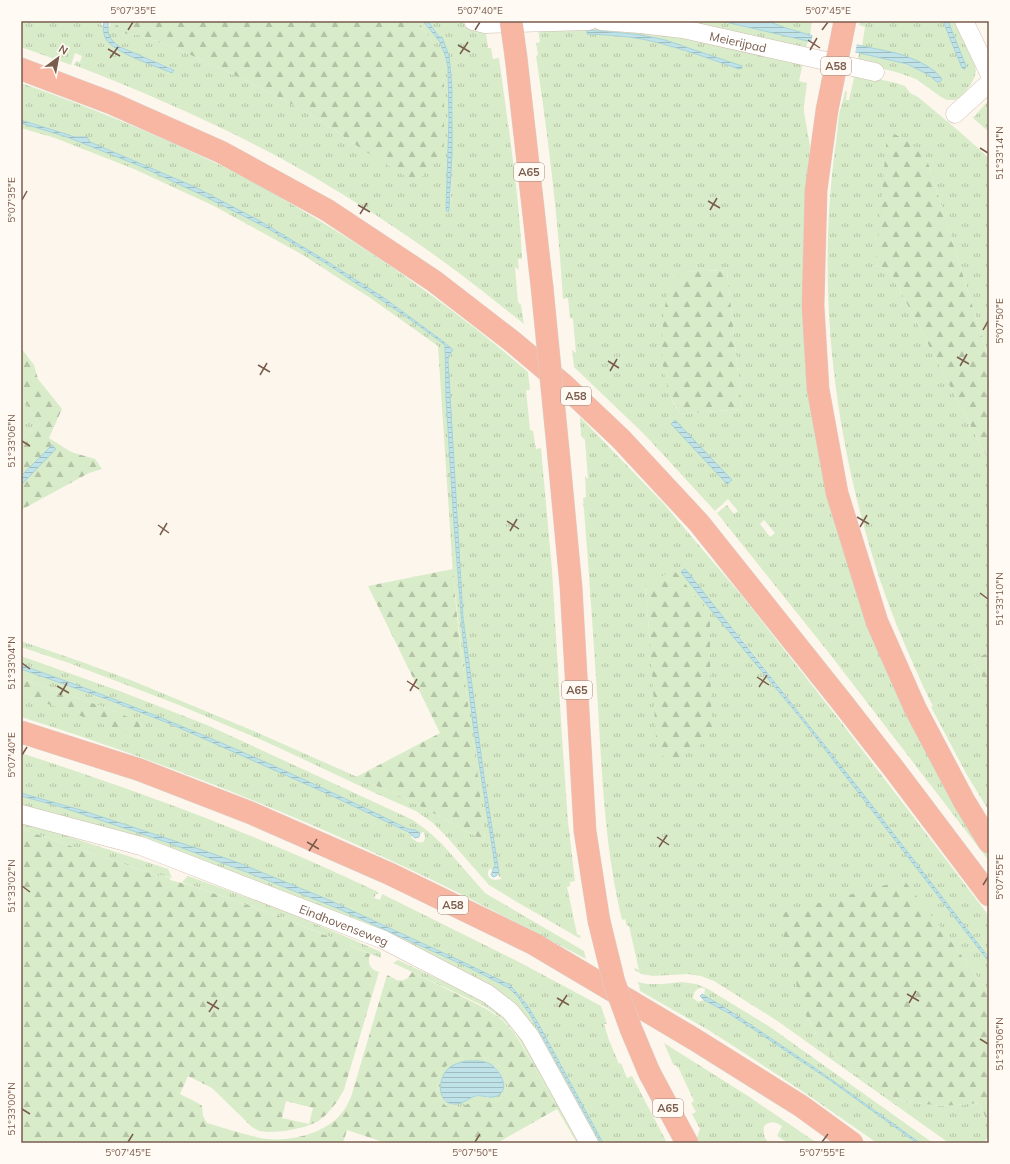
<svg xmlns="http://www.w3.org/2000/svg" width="1010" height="1164" font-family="Mulish,sans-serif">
<defs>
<pattern id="grass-tufts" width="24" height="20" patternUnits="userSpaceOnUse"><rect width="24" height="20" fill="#d8ecc9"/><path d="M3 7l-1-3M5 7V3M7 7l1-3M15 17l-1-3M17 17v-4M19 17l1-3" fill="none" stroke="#b4c2a5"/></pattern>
<pattern id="forest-firs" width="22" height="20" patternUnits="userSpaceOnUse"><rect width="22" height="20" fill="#d8ecc9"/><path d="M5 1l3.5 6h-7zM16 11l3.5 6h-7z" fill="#b4c2a5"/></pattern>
<pattern id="water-rules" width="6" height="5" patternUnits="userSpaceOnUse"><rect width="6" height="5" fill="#bfe3e8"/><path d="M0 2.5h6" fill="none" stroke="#a0bbbe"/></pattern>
</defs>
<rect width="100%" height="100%" fill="#fdf6ec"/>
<g fill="url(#grass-tufts)" fill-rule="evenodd">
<path d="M21 21H101V25H103V31L116 49 172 73 174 69 120 47C112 42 106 36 108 26H110L111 21H124L115 26 120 33 139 35 148 38 193 56 249 82 293 105 323 122 360 148 433 44 418 21H423L440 42C441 47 443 49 445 54 446 58 447 63 448 69 452 115 447 163 446 210L449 211C452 192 451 172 451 152 452 115 457 73 442 37H439L428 21H460L470 26 489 29V33L486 34 488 48H491L493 59 499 58C508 125 519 192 522 259H518L519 270 515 267 518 302 521 305 524 324C501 306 478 287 455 270 397 227 334 187 271 153 207 119 141 91 74 65L76 61 80 62 82 56 75 53 71 65 21 47Z"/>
<path d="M660 21H721L808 41 806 48Z"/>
<path d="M767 21H812L810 35 786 28Z"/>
<path d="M860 21H943L963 69 966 66 948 21H960L975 65 976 71 974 78 970 86 961 97 955 100H947L941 97 916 79 896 72 867 65 858 59 859 53C888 59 914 63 937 81L940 76 928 67 908 57 862 46 865 27 859 25Z"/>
<path d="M560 24 655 31 803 63 799 81 807 83 804 106V112L810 146 805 203 803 255V298L827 485 989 853V861L829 653 717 513 727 505 734 514 738 511 728 499 715 511 645 435 574 367 572 350 576 353 573 319 570 318 568 298 563 299C558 217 548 136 536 56L538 55 536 43 540 42 538 30ZM587 34H634L665 40 742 66 739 69C710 59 681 48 651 41 630 36 608 35 587 34ZM701 270 727 271 742 409 681 414 674 405 668 389 663 365 665 306 691 272ZM764 520 775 533 770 537 760 524Z"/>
<path d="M851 73 896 83 905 86 910 93 918 97 960 132 989 158V359L925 153 876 265 890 271 989 461V652L973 660 989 689V811L967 775 931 707 933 706C926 694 921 681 915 668 902 639 890 610 880 580 841 461 822 336 829 211 831 185 833 160 837 135 838 127 838 118 840 110 842 104 844 98 845 91L847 92 846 100H849L854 78 851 76Z"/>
<path d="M21 83C90 107 158 135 224 167 246 178 267 190 288 202 373 251 454 308 528 372L530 390H526L530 430 533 431 536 449 541 448 552 570 562 737 568 822 575 881 570 882V886L567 887 577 934 581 936 579 938 517 902 489 885 446 836 433 823 416 811 375 793 271 744 179 705 69 663 21 647V641L82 662 133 681 256 732 407 799 485 841 482 812 464 674 453 574 438 346 369 297 343 281 303 255 214 206 134 169 55 138 21 128V123L67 137 140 166 204 196 269 229 327 264 383 301 411 320 445 345 446 398 454 524 463 638 473 724 495 865 493 871 490 868C487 872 487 876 491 879L495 880 502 879 498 875 499 873 484 777 463 617 448 359 449 355 453 350 444 342 384 298 328 262 260 221 195 187 90 142 87 137H75L21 120Z"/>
<path d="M989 100V132L973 118Z"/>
<path d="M21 396 40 424 21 439Z"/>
<path d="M580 417 612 450 663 503 742 596 844 726 989 916V958L860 790 744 642 716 608 681 572 711 610 803 721 989 962V993L953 944 903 880 804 1011 816 1034 828 1051 845 1065 881 1092 906 1102 942 1106 980 1103 989 1127V1135L984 1143H949L776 1020 714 981 701 976 688 974 653 976 642 974 634 970 635 968 639 970 629 926H627L625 919 622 920C605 850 602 777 598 706 593 637 589 567 583 498L586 497 585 476 588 479 585 440 581 436ZM645 587 710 614V661L650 640Z"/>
<path d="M21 656 122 692 207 725 413 820 429 832 443 845 485 893 584 951 586 959C526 928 467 896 407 868 282 809 152 758 21 717V694L44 702 141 729 142 724 109 709 21 678V669C72 687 122 705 172 725 244 754 316 788 387 822L412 835 411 837C419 846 428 844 424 832L420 833 415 830 408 829C282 767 153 712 21 665Z"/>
<path d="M21 753C142 792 263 837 378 892V894H376L374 898 380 900 382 894 519 962 601 1006 607 1024H604L609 1040 619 1064 621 1063 627 1078 632 1076 667 1143H603L538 1023 527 1005 510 985 377 922 239 863 84 811 21 793Z"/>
<path d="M21 796 58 806 169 843 244 871 339 909 470 968 509 988 518 997 531 1016 601 1143H593L540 1045 468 981 21 809Z"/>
<path d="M21 821 168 869 172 878 161 875 158 876 21 829Z"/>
<path d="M188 876C253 899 318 924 381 952V958L351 946V945L350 946 331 938V937H330L279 916 182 882Z"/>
<path d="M398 960 482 1000 509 1018 582 1143H577L557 1109 535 1068 515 1032 501 1018 484 1006 393 963Z"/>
<path d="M637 982 647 984H663L682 982 696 984 708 989 770 1027 933 1143H920L818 1070 704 995 705 989C698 986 694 991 693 998L698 1002 704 1000C778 1041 848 1093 917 1143H877L805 1093 738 1049 710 1031 640 991 639 984Z"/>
<path d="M664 1043 748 1096 817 1143H788L777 1136 782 1126C775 1122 771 1120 764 1126 763 1133 764 1138 769 1143H696V1140L700 1129 692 1114 696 1112 691 1103 694 1101 678 1067 673 1064Z"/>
<path d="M466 1058C473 1058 481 1057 488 1059 501 1063 511 1079 506 1092 504 1097 498 1100 494 1103L483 1100 454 1109C432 1106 434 1074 448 1064 453 1060 461 1059 466 1058ZM466 1061C483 1060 497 1061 503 1080L488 1098C473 1093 468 1102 455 1104 452 1105 449 1104 446 1102 438 1096 441 1085 443 1076Z"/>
</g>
<g fill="url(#forest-firs)" fill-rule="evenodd">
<path d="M124 21H418L437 50 441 60 444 86V145L441 155 416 183 360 148 323 122 293 105 249 82 193 56 148 38 139 35 119 33 115 26Z"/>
<path d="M890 131 925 153 989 359V461L890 271 876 265 887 133Z"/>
<path d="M701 270 727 271 742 409 681 414C675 406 671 399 668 390 666 382 664 373 663 366 661 348 662 290 675 279 681 274 694 271 701 270Z"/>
<path d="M21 348 34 365 38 379 62 409 49 438 71 452 95 459 102 469 89 473 21 510V485L56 449 29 468 21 476V439L40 424 21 396Z"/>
<path d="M453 569C459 660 477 750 485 841L407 799 356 777 440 733 368 586Z"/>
<path d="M673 569 710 614V661L712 728 697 750 683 751 676 763 657 753 650 640 645 587Z"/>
<path d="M989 652V689L973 660Z"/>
<path d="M21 678 109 709 142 723 141 729 124 732 21 694Z"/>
<path d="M21 829 158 876 161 875 170 878V880L182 883 183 884 184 883 279 916 370 954C367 963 370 970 379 972L346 1083 344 1090 336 1103 326 1115 317 1122 304 1127 285 1131 268 1132 259 1131 252 1127 212 1088 188 1076 180 1094 198 1103 202 1106 203 1116 207 1123C224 1128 242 1134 260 1138 285 1143 323 1135 340 1115 345 1110 348 1103 351 1097L387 975 395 979 396 980C404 982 408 979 412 972L483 1007 500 1018 514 1032 535 1068 557 1109 497 1143H386L347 1130 343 1143H21ZM466 1058C473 1058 481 1057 488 1059 501 1063 511 1079 506 1092 504 1097 498 1100 494 1103 490 1102 486 1100 482 1100 472 1100 458 1111 450 1108 432 1101 435 1073 449 1064 453 1060 461 1059 466 1058ZM286 1101 313 1108 309 1124 282 1118Z"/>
<path d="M904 880 953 944 989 993V1127L980 1103 942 1106 906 1102 881 1092 845 1065 828 1051 816 1034 804 1011 778 914Z"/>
</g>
<g fill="url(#water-rules)" stroke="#a5d3da">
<path d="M104 21H109C106 34 109 39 120 47L174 70 172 73C156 66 114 53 106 39 103 34 103 27 104 21Z"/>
<path d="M423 21H428L439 37H442L449 56 452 87V153L449 209 448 212 446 210 449 119 448 68C447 62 446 57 444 52 442 48 441 46 440 42Z"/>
<path d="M721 21H767L786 28 810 35 896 53C910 57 933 66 942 79L940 82H937L929 75 907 64Z"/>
<path d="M943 21H948L966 66 965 69 962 68Z"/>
<path d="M587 30 634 34 651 37 665 40 742 66V68L739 69C710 59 681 48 651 41 630 36 608 35 587 34Z"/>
<path d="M21 120 75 137H87L90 142 195 187 260 221 328 262 384 298 444 342 453 350 449 355 448 360 463 617 484 777 499 873 496 876 493 877 491 875 495 865 473 724 463 638 454 524 446 398 445 345 411 320 383 301 327 264 269 229 204 196 140 166 67 137 21 123Z"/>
<path d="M675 420 732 480 727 484 671 424Z"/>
<path d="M52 445 56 449 21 485V476Z"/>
<path d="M684 569 686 570 860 790 989 958V962L803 721 711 610 681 572Z"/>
<path d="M21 665C153 711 282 767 408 829L415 830 420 833 419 837 415 838 408 832 387 822 328 794 173 725 109 700 21 669Z"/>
<path d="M21 793 84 811 202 850 239 863 329 900 465 963 510 985 527 1005 538 1023 603 1143H601L531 1016 518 997 509 988 470 968 339 909 244 871 169 843 58 806 21 796Z"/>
<path d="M702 994 730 1011 818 1070 920 1143H917L831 1081 753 1029 728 1013 704 1000 700 996Z"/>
<path d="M466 1061C474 1061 483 1060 490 1064 500 1069 511 1090 497 1096 489 1099 483 1095 476 1096 468 1098 462 1105 453 1104 437 1103 438 1079 447 1070 452 1064 459 1063 466 1061Z"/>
</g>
<path fill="#fdf6ec" d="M813 33 857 43 855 54 811 44Z"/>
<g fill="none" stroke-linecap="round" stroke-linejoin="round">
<defs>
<g id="street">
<path d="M473 21 485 24 589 21"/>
<path id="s1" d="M601 21 640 24 683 29 875 72"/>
<path d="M964 21 989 73"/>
<path d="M955 114 989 83"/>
<path id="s2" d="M21 814 141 846 384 940 488 994 510 1011 530 1036 589 1143"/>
</g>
<g id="highway">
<path d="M516 57 542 287"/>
<path d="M21 69 111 103 221 152 327 210 434 281 513 342 564 385 621 439 699 523 841 701 894 769 989 895"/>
<path d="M827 110 816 190 813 306 818 389 837 493 877 622 915 708 964 801 989 842"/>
<path d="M559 459 571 587 585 831 599 921"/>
<path d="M21 732 140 770 251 813 390 874 534 944 694 1039 801 1106 852 1143"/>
<path d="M649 1072 687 1143"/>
</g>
</defs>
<use href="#street" stroke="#d1beb0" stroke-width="19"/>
<use href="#highway" stroke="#dad1cd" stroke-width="23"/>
<use href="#street" stroke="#fff" stroke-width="18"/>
<use href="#highway" stroke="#f7b7a3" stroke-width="22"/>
<defs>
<g id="highway-bridge">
<path d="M511 21 516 57"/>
<path d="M827 110 845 21"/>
<path d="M542 287 559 459"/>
<path d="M599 921 614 982 631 1029 649 1072"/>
</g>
</defs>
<use href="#highway-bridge" stroke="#dad1cd" stroke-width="23" stroke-linecap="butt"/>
<use href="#highway-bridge" stroke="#f7b7a3" stroke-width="22"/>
</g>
<path fill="none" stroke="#7a5c4d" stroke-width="1.5" d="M128 30 133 22M475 30 480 22M822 30 828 22M808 40 820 48M458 45 470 52M108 49 120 56M810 50 817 38M460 54 468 42M110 58 118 47M980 148 988 153M22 200 27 191M708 201 720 208M358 205 370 212M710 210 717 198M360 214 367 203M983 330 988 321M957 357 969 364M608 361 619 368M258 365 270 372M960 366 967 354M610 371 617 359M260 375 267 363M22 441 30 446M857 517 869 524M507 521 519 529M158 525 169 533M860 527 867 515M510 531 517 519M160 535 167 523M980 593 988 599M22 663 30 669M757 677 769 685M407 681 419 689M57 686 69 693M759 687 767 675M410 691 417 679M60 695 67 683M22 755 27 747M657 837 669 845M307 842 319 849M659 847 667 835M309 851 317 839M983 885 988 877M22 886 30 892M907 994 919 1001M557 998 569 1005M207 1002 219 1009M909 1003 916 991M559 1007 567 995M209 1012 217 1000M980 1039 988 1044M22 1109 30 1114M128 1142 133 1134M475 1142 480 1134M822 1142 828 1134"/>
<g text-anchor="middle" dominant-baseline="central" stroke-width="3" stroke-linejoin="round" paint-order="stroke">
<g fill="#fffaf3" stroke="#a28b7f" stroke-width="1">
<rect x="821" y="57" width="30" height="18" rx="3"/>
<rect x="514" y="163" width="30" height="18" rx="3"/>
<rect x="561" y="387" width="30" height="18" rx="3"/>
<rect x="562" y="681" width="30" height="18" rx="3"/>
<rect x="438" y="896" width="30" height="18" rx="3"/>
<rect x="653" y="1099" width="30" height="18" rx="3"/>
</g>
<g font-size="11" font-weight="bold" fill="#7a5c4d">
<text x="836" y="66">A58</text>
<text x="529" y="172">A65</text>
<text x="576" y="396">A58</text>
<text x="577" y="690">A65</text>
<text x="453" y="905">A58</text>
<text x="668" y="1108">A65</text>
</g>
<g font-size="12" fill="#7a5c4d" stroke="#fffaf3">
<text stroke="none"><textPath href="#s1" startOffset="139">Meierijpad</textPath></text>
<text stroke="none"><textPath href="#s2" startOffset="342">Eindhovenseweg</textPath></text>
</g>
</g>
<rect width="1010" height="1164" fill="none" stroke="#fffaf3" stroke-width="44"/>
<g transform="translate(58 58) rotate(32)" stroke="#fffaf3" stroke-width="3" paint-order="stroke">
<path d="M0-3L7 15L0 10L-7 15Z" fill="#7a5c4d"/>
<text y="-6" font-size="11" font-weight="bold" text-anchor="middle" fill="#7a5c4d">N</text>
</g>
<rect x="22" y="22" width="966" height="1120" fill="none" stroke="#7a5c4d" stroke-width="1.5"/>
<g font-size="10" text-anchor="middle" fill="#7a5c4d">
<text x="133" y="14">5°07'35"E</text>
<text x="480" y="14">5°07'40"E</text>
<text x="828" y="14">5°07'45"E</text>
<text transform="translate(999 153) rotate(-90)" y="4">51°33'14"N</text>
<text transform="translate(11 200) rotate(-90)" y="4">5°07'35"E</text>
<text transform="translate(999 321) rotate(-90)" y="4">5°07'50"E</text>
<text transform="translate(11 441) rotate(-90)" y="4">51°33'06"N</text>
<text transform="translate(999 599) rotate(-90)" y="4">51°33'10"N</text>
<text transform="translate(11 663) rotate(-90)" y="4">51°33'04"N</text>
<text transform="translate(11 755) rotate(-90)" y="4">5°07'40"E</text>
<text transform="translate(999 877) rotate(-90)" y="4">5°07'55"E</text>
<text transform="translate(11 886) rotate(-90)" y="4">51°33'02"N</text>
<text transform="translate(999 1044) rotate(-90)" y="4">51°33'06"N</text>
<text transform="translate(11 1109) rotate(-90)" y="4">51°33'00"N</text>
<text x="128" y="1156">5°07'45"E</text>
<text x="475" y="1156">5°07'50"E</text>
<text x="822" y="1156">5°07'55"E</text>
</g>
</svg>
